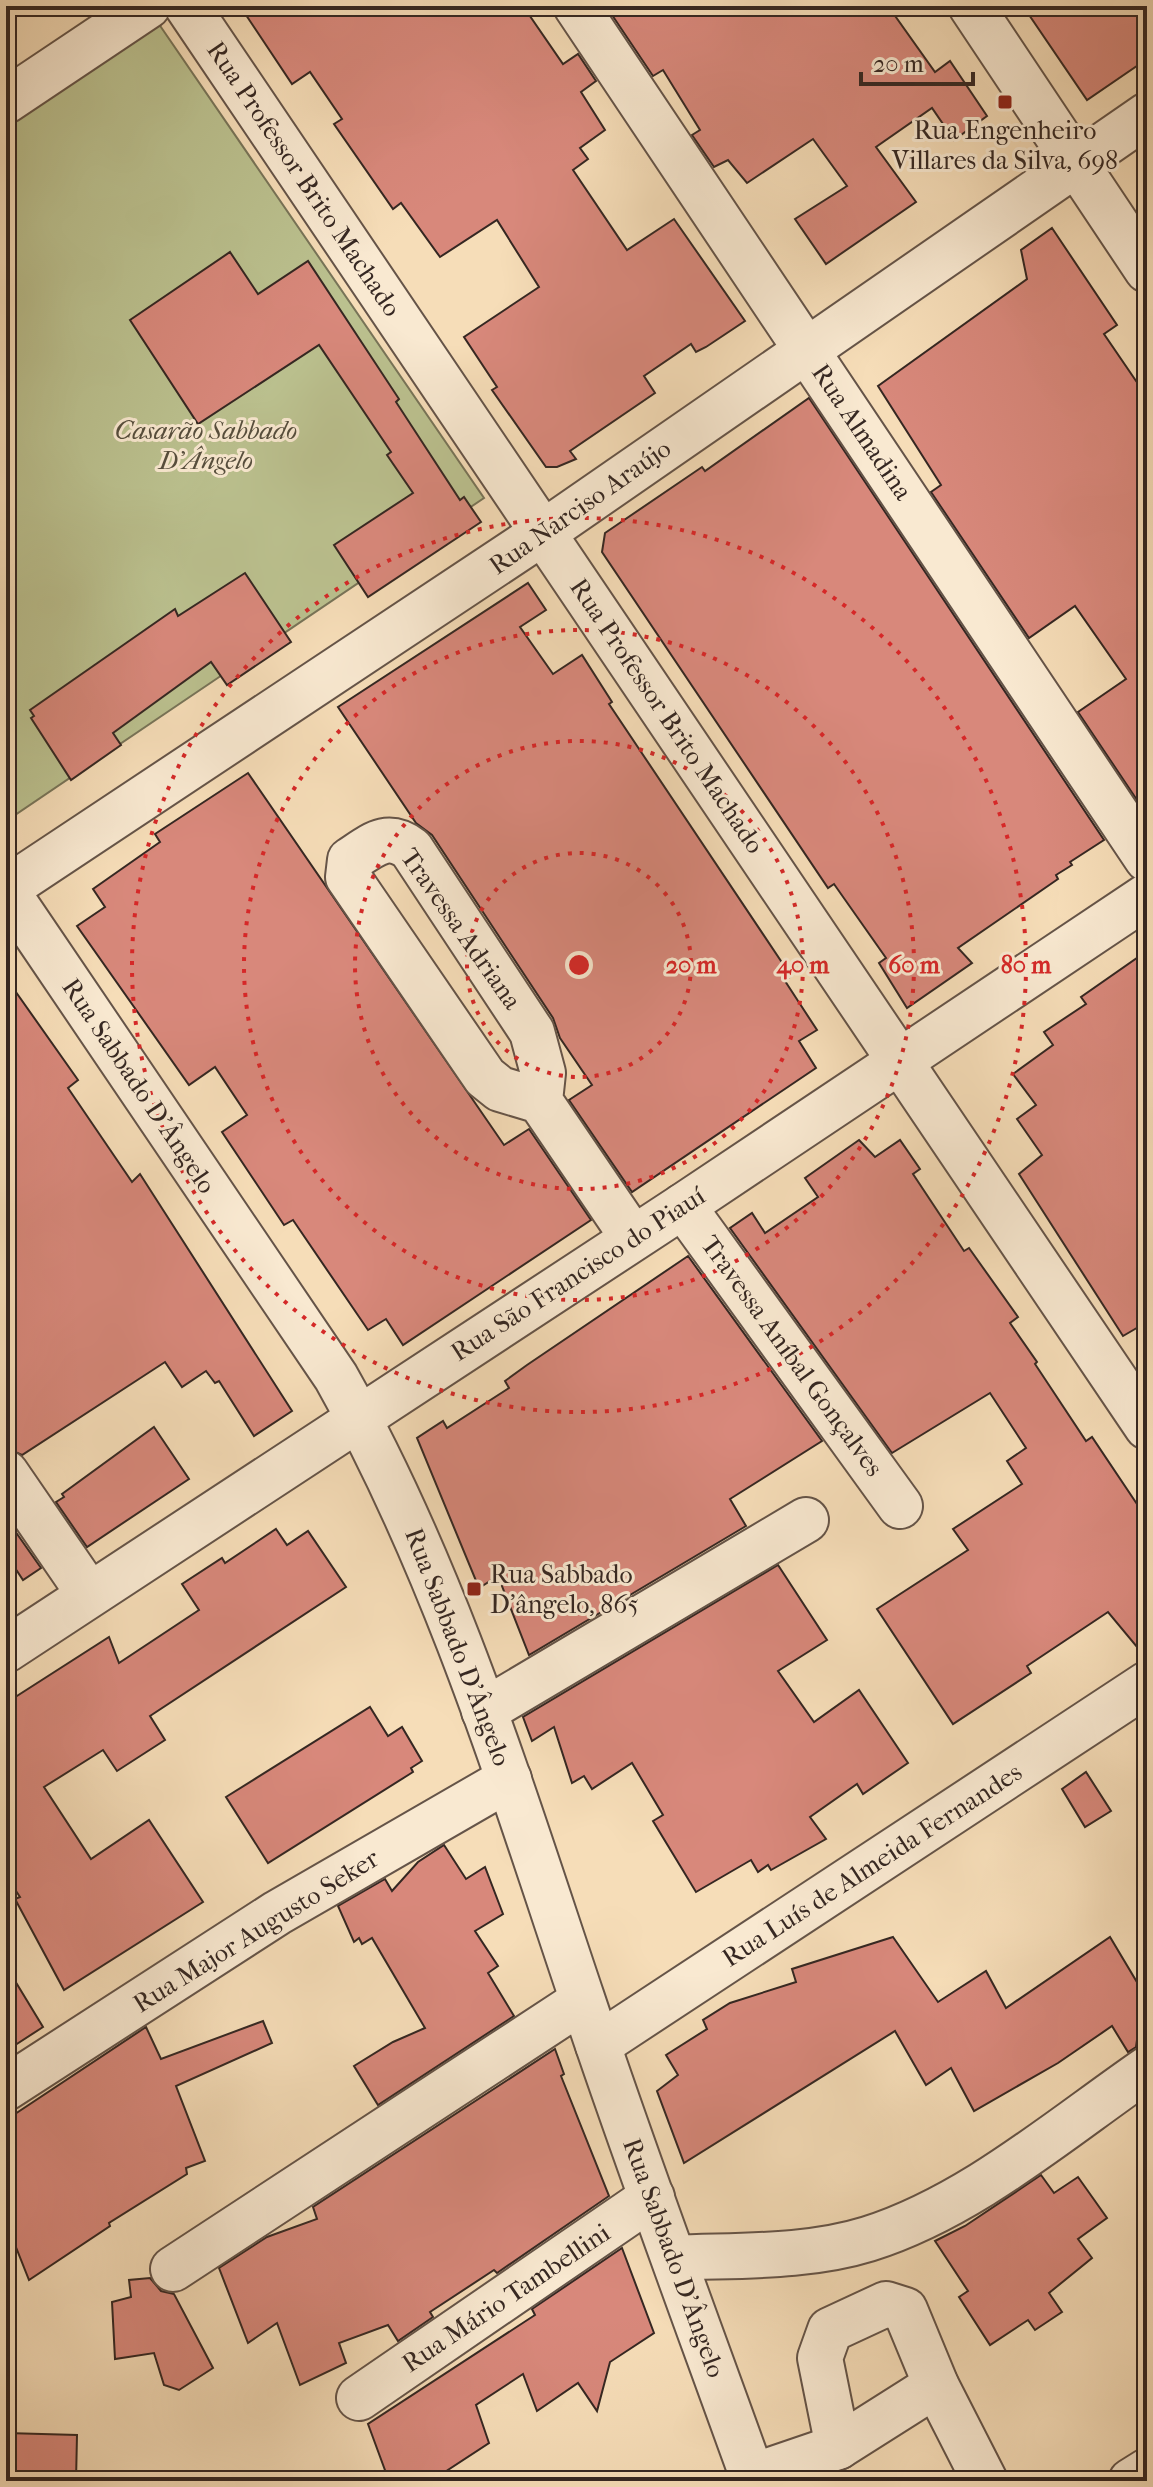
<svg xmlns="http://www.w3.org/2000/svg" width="1153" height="2487" font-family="'IM FELL French Canon',serif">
<rect width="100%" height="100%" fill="#f6ddb8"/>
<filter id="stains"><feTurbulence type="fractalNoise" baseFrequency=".0025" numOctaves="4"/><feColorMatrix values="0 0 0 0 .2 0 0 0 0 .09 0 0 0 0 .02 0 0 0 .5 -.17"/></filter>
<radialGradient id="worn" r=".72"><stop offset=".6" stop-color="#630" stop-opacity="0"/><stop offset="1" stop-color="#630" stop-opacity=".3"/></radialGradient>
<path fill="#bbc18f" stroke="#787458" stroke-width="2" d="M152 14 484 498 12 817 6 808V112Z"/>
<g fill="#d8887b" stroke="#352722" stroke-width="2">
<path d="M240 6H523L563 64 578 54 596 81 581 92 605 130 580 148 588 159 573 170 627 250 674 219 745 321 706 347 696 352 691 344 644 376 655 393 570 451 576 459 557 467H546L492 390 497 387 464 337 539 287 497 220 440 257 401 203 393 209 334 124 342 119 310 72 292 84Z"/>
<path d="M606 6H888L935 72 950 61 987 116 954 140 932 108 876 147 916 202 826 264 795 219 847 186 813 139 747 183 728 160 714 167 692 135 700 130 663 70 653 76Z"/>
<path d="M1023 6H1147V59L1087 100Z"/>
<path d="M1052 228 1117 325 1104 334 1147 397V797L1139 803 1078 712 1126 679 1075 606 1029 638 931 492 941 485 878 386 1027 279 1021 250Z"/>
<path d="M230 252 258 294 308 261 399 399 396 402 460 500 464 497 481 522 368 597 334 545 413 493 387 455 391 452 319 345 198 424 130 320Z"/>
<path d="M809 398 1104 840 1070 862 1072 865 1056 875 1058 879 958 948 972 963 907 1008 879 963 886 958 834 884 828 888 602 552 605 533 702 467 705 471Z"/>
<path d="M245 573 291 642 227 685 211 662 113 733 121 745 71 780 31 718 34 716 30 710 175 609 178 616Z"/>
<path d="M528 583 546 610 520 627 553 674 582 655 612 702 609 704 791 976 785 981 817 1030 799 1041 816 1068 632 1192 569 1100 592 1085 560 1038 553 1018 432 835 416 823 338 707Z"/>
<path d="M248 773 504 1145 529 1129 591 1220 403 1345 386 1319 368 1330 293 1220 284 1225 222 1132 247 1115 215 1067 189 1085 77 926 105 907 93 889 160 842 155 834Z"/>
<path d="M1147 951V1322L1123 1336 1019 1174 1042 1155 1017 1119 1036 1105 1013 1074 1053 1045 1044 1032 1086 1004 1081 997Z"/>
<path d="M6 978 78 1080 68 1088 132 1182 140 1174 292 1411 254 1436 219 1381 215 1383 206 1371 182 1387 165 1362 22 1455 6 1448Z"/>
<path d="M859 1140 875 1157 900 1140 920 1169 913 1174 964 1251 969 1248 1018 1317 1010 1323 1037 1362 1035 1364 1086 1441 1092 1437 1147 1519V1659L1108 1612 1027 1666 1031 1673 953 1724 877 1609 968 1550 953 1529 1022 1484 1007 1461 1026 1448 990 1393 892 1453 730 1228 752 1213 765 1233 818 1197 805 1178Z"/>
<path d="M688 1256 822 1441 730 1499 746 1526 529 1655 498 1576 479 1588 417 1438 443 1421 447 1428 509 1388 505 1381 527 1365Z"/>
<path d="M154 1427 189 1479 87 1547 56 1502 64 1497 62 1494Z"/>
<path d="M276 1529 287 1545 308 1531 346 1587 150 1716 165 1740 117 1771 103 1750 44 1787 91 1859 149 1820 203 1902 64 1990 15 1899 20 1897 6 1876V1703L109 1637 119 1663 199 1610 182 1584 222 1558 225 1563Z"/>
<path d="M15 1531 41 1568 23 1580 17 1571 6 1579V1538Z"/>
<path d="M778 1565 827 1640 778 1671 814 1722 859 1690 908 1763 863 1794 857 1784 810 1817 826 1839 771 1870 768 1865 758 1872 751 1860 696 1892 653 1821 663 1815 632 1763 592 1789 584 1776 572 1783 554 1727 532 1741 523 1717Z"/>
<path d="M370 1707 388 1736 402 1727 422 1761 411 1768 413 1772 268 1863 226 1797Z"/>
<path d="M1086 1772 1111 1811 1085 1827 1062 1789Z"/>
<path d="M444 1845 466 1879 485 1867 503 1914 475 1931 498 1966 488 1973 514 2016 378 2105 354 2066 393 2042 425 2028 372 1938 362 1944 359 1938 354 1942 338 1906 385 1879 392 1891 418 1862Z"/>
<path d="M893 1937 938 2002 986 1971 1006 2008 1110 1937 1147 1999 1142 2005 1136 2047 1128 2052 1112 2026 1058 2063 974 2111 951 2068 926 2085 895 2031 684 2163 657 2091 678 2075 666 2055 707 2029 703 2020 730 2003 796 1982 792 1969Z"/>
<path d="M6 1966 43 2027 6 2051Z"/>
<path d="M263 2021 272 2043 176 2086 205 2161 186 2168 187 2174 109 2223 110 2226 29 2280 6 2222V2120L146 2027 161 2059Z"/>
<path d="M555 2049 564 2074 561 2076 609 2196 497 2273 494 2270 430 2312 433 2317 398 2341 388 2325 339 2343 346 2363 300 2385 277 2323 248 2343 219 2268 267 2237 317 2219 313 2207Z"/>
<path d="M1041 2175 1054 2193 1078 2177 1107 2218 1078 2239 1092 2258 1049 2293 1062 2312 1035 2330 1028 2320 990 2345 959 2297 968 2291 935 2241 965 2226Z"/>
<path d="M622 2248 654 2333 610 2362 597 2411 578 2383 537 2411 523 2374 476 2405 489 2443 431 2481H389L368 2424 535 2315 532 2309Z"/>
<path d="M150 2278 161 2291 174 2294 213 2368 179 2390 164 2385 154 2353 115 2359 112 2302 131 2297 129 2280Z"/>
<path d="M6 2433 77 2435 76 2481H6Z"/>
</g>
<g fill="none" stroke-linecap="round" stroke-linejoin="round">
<defs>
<g id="minor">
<path d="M187 6 1147 1427"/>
<path d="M576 6 1147 859"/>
<path d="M971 6 1147 270"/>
<path d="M6 101 148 6"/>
<path d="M6 889 544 532 1147 115"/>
<path d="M6 890 336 1377C446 1572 511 1787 582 1998 636 2160 696 2320 754 2481"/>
<path d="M540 1101 543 1073 532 1032 411 849C387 831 373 845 350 860L348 877 485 1077 500 1089 540 1101 633 1238"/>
<path d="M683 1206 900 1506"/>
<path d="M6 1473 89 1594"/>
<path d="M6 1650 683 1206 1147 896"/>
<path d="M484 1711 806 1520"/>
<path d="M598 2045 1147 1684"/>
<path d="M6 2088 277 1913 509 1779"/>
<path d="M674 2258C738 2255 807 2258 868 2239 970 2207 1060 2129 1147 2069"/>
<path d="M173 2269 582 2001"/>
<path d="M359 2398 652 2197"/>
<path d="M838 2447 820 2358 830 2330 886 2304 905 2310 936 2385 985 2481"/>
<path d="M753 2476 838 2447 936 2385"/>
<path d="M1131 2481 1147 2471"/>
</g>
</defs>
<use href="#minor" stroke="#655448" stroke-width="48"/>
<use href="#minor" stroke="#f9e9d1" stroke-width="44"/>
</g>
<g fill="none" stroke="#d62828" stroke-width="4" stroke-dasharray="4 8">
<circle cx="579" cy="965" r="112"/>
<circle cx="579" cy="965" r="224"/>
<circle cx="579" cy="965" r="335"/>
<circle cx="579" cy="965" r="447"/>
</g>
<g fill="#8f2418" stroke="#f9e9d1" stroke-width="3">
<rect x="997" y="94" width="16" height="16" rx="4"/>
<rect x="466" y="1581" width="16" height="16" rx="4"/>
</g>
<g text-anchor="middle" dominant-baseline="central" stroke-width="6" stroke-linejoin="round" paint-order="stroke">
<g font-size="26" fill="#352722" stroke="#f9e9d1">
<text x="1005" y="130">Rua Engenheiro<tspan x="1005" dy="30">Villares da Silva, 698</tspan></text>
<text x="490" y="1574" text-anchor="start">Rua Sabbado<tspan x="490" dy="30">D'ângelo, 865</tspan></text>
</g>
<g font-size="26" fill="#352722" stroke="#f9e9d1">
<text transform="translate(304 179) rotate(56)">Rua Professor Brito Machado</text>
<text transform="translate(862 432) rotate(56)">Rua Almadina</text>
<text transform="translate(580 507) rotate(-35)">Rua Narciso Araújo</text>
<text transform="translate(667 716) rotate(56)">Rua Professor Brito Machado</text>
<text transform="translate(461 929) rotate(55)">Travessa Adriana</text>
<text transform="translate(139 1086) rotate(56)">Rua Sabbado D'Ângelo</text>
<text transform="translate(578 1274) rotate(-33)">Rua São Francisco do Piauí</text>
<text transform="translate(792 1356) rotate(54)">Travessa Aníbal Gonçalves</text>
<text transform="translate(458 1647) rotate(69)">Rua Sabbado D'Ângelo</text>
<text transform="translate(872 1865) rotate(-33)">Rua Luís de Almeida Fernandes</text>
<text transform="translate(256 1931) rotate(-32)">Rua Major Augusto Seker</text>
<text transform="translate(674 2258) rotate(70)">Rua Sabbado D'Ângelo</text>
<text transform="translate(506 2298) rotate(-34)">Rua Mário Tambellini</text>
</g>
<g font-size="26" font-style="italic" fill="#564e3d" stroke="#f9e9d1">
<text x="206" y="430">Casarão Sabbado<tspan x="206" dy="30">D'Ângelo</tspan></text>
</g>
</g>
<circle cx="579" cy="965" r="12" fill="#d62828" stroke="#f9e9d1" stroke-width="4"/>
<g font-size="24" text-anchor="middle" font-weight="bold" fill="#d62828" stroke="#f9e9d1" stroke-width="6" stroke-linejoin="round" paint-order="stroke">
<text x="691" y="973">20 m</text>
<text x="803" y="973">40 m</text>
<text x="914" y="973">60 m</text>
<text x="1026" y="973">80 m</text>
</g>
<rect width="1153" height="2487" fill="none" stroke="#f6ddb8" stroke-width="32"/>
<rect x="8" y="8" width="1137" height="2471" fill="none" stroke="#352722" stroke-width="4"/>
<rect x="16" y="16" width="1121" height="2455" fill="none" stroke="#352722" stroke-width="2"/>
<path d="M861 72v12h112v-12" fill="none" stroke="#352722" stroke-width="4"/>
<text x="873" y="72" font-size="24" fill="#352722" stroke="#f9e9d1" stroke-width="6" paint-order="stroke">20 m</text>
<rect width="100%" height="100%" filter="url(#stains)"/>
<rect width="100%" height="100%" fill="url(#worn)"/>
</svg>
